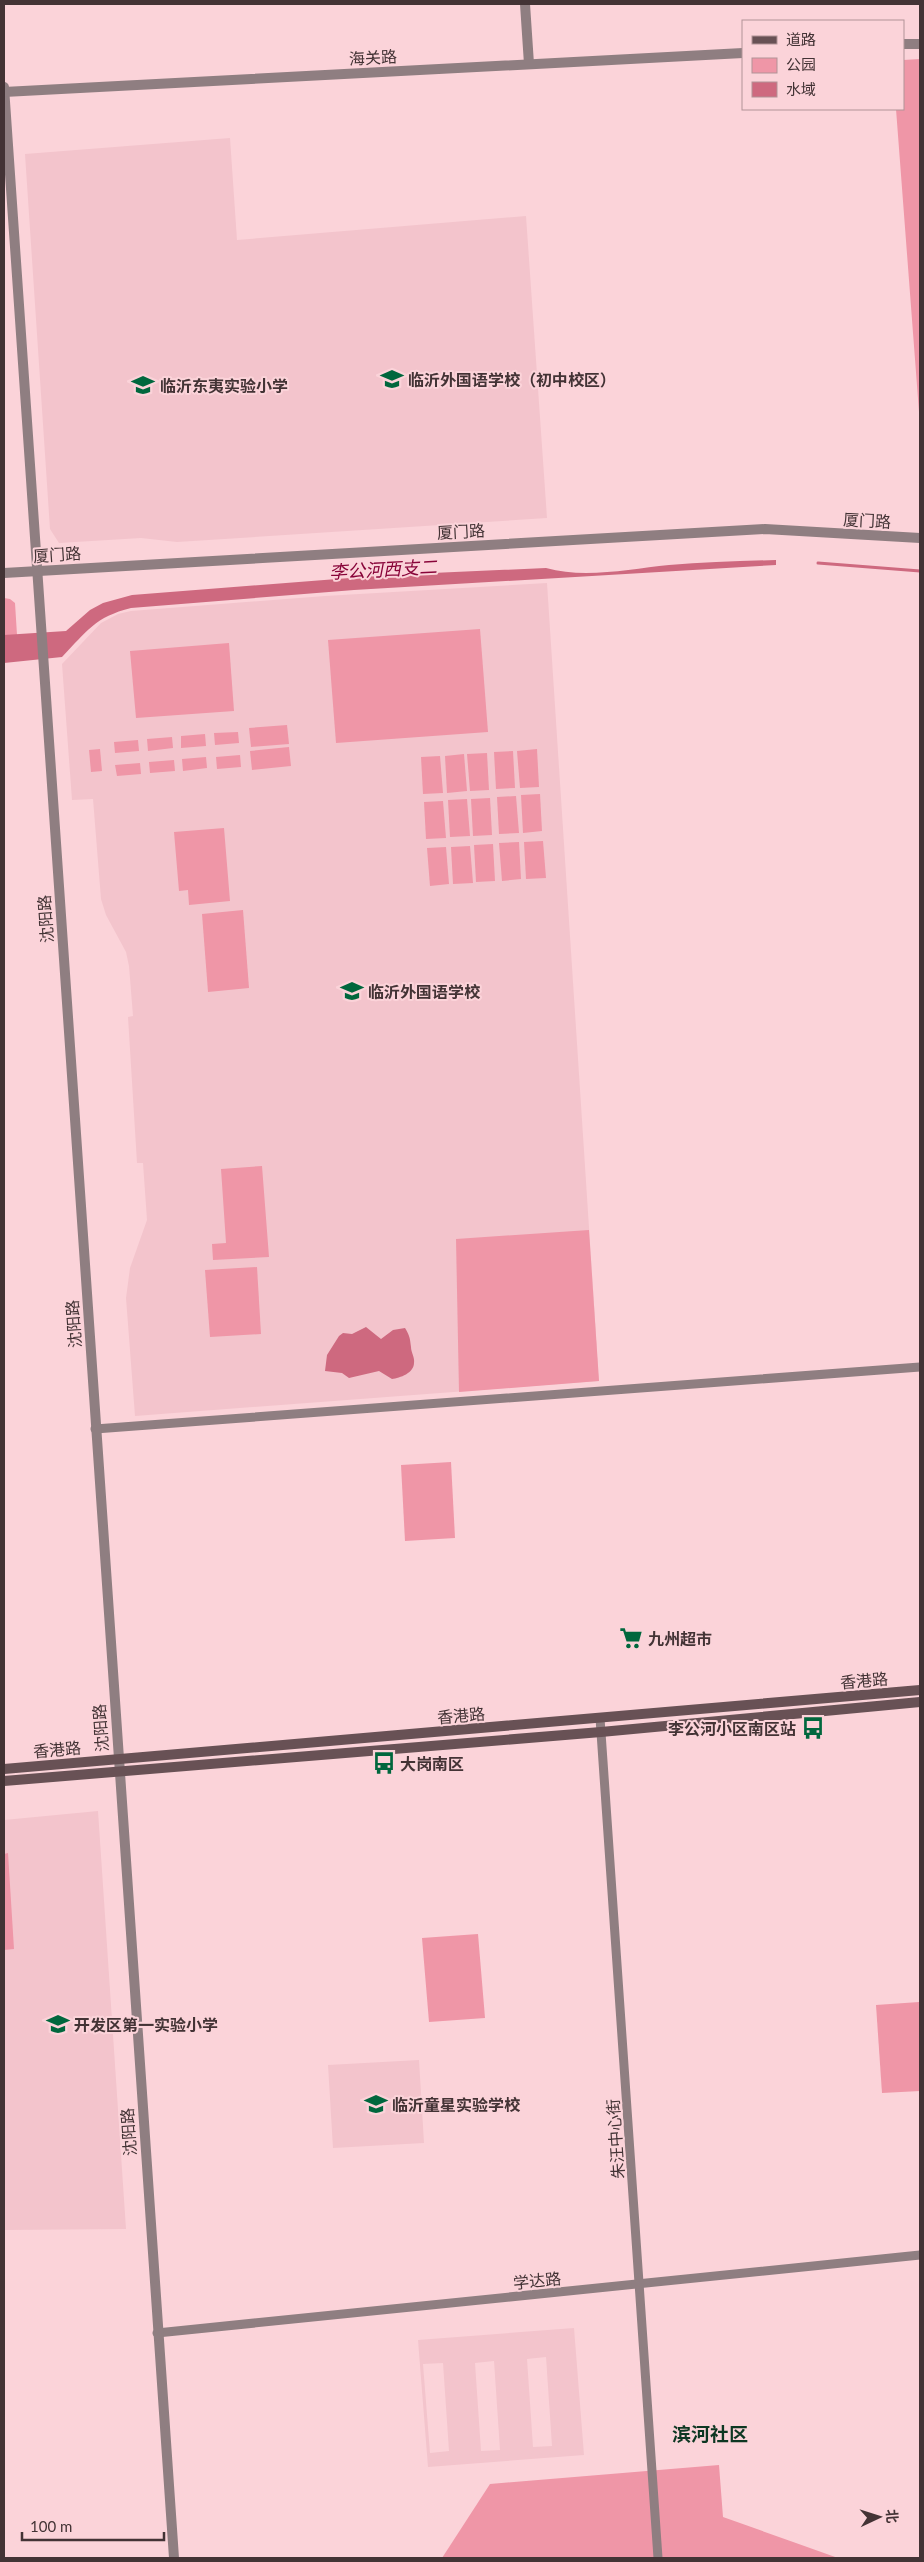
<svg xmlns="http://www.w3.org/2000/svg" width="924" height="2562" font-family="Lato,'Noto Sans SC',sans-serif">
<rect width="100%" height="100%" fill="#fbd3d9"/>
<g fill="#f3c4cc" fill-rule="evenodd">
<path d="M230 138 237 240 526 216 547 518 177 542 141 538 59 543 50 529 25 154Z"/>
<path d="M547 583 599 1381 135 1416 126 1298 130 1268 147 1220 143 1163H137L128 1017 133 1016 129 966 126 952 106 915 101 899 93 799 72 800 62 664 101 623 118 614 131 611 325 596Z"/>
<path d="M98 1811 126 2229 4 2230V1820Z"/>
<path d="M419 2060 424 2143 333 2148 328 2065Z"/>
<path d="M574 2328 584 2455 428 2467 418 2340ZM546 2357 552 2446 533 2447 527 2359ZM494 2361 500 2450 481 2451 475 2363ZM443 2363 449 2451 430 2453 423 2364Z"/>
</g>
<g fill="#ef96a7">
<path d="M920 59V425L896 109H903V60Z"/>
<path d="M4 598 10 599 15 603 17 635H4Z"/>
<path d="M480 629 488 732 336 743 328 640Z"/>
<path d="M229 643 234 711 136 718 130 651Z"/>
<path d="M287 725 289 744 251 747 249 728Z"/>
<path d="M238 732 239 743 215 745 214 733Z"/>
<path d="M205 734 206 746 181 748V736Z"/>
<path d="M172 737 173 748 148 751 147 739Z"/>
<path d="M138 740 139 751 115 753 114 742Z"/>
<path d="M289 747 291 766 252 770 250 751Z"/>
<path d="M100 749 102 771 91 772 89 750Z"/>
<path d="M537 749 539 787 520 788 517 751Z"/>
<path d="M513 751 515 788 496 789 494 752Z"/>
<path d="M487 753 489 790 470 791 467 754Z"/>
<path d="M464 754 467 791 447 793 445 756Z"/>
<path d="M240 755 241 767 217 769 216 757Z"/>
<path d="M440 756 443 793 423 794 421 757Z"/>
<path d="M206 757 207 768 183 771 182 759Z"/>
<path d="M174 760 175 771 150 773 149 762Z"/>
<path d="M140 763 141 774 117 776 115 765Z"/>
<path d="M540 794 542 831 523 833 521 795Z"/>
<path d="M516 796 519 833 499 834 497 797Z"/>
<path d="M490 798 492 835 473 836 471 799Z"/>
<path d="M467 799 470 836 450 837 448 800Z"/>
<path d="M443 801 446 838 426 839 424 802Z"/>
<path d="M224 828 230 901 189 905 188 890 179 891 174 832Z"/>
<path d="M543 841 546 878 526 879 524 842Z"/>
<path d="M519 842 521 879 502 881 499 843Z"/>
<path d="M493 844 495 881 476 882 474 845Z"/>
<path d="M470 846 473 883 453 884 451 847Z"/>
<path d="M446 847 449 884 430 886 427 848Z"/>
<path d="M243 910 249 988 208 992 202 914Z"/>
<path d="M262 1166 269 1257 213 1260 212 1244 226 1243 221 1169Z"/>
<path d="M589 1230 599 1381 459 1392 456 1239Z"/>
<path d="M257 1267 261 1334 210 1337 205 1270Z"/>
<path d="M451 1462 455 1538 405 1541 401 1465Z"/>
<path d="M8 1853 14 1949 4 1950V1854Z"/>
<path d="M478 1934 485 2018 429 2022 422 1938Z"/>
<path d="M919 2002 920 2091 882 2093 876 2005Z"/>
<path d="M719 2465 723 2517 838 2558H442L490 2484Z"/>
</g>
<g fill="#ce697f">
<path d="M776 560V565L354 590 131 608C95 617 87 631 62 657L4 663V635L66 631 90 610 103 603 132 595 388 575 546 568C584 579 630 569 669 565 704 562 740 561 776 560Z"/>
<path d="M366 1327 381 1339 393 1330 405 1328C410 1336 410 1339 411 1347 411 1352 415 1358 414 1363 414 1373 400 1378 392 1379L379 1371 349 1378 342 1373 325 1371 327 1355 339 1336 343 1333 352 1334Z"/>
</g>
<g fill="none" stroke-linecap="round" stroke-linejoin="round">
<path stroke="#ce697f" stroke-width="3" d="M818 563 920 571"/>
<g stroke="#8f7e81" stroke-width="9">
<path d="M95 1429 920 1367"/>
<path d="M600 1718 658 2558"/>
<path d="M157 2333 920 2255"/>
</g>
<g stroke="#8f7e81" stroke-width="10">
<path d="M525 4 529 64"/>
<path d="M903 44H920"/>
<path d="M4 87 174 2558"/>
<path d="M4 92 743 53"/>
<path d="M4 573 765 529 920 538"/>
</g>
<g stroke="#685155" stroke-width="10">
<path d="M4 1769 920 1690"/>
<path d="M4 1781 601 1732 920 1702"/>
</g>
</g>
<defs>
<symbol id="school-bare" viewBox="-9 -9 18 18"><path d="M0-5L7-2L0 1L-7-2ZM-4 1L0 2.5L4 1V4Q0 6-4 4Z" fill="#00673d" stroke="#fbd3d9" stroke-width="2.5" paint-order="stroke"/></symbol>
<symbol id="supermarket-bare" viewBox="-9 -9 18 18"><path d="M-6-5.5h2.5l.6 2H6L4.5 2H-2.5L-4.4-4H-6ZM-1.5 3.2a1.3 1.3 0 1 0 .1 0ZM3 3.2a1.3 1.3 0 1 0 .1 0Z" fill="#00673d" stroke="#fbd3d9" stroke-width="2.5" paint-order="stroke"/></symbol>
<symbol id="bus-bare" viewBox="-9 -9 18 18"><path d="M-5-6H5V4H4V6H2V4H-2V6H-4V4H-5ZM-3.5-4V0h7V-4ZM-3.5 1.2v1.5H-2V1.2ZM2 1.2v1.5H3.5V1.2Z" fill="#00673d" stroke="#fbd3d9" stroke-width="2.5" paint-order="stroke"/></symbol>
</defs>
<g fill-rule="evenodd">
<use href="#school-bare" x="376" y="363" width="32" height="32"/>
<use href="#school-bare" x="127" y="369" width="32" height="32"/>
<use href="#school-bare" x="336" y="975" width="32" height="32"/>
<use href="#supermarket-bare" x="615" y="1622" width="32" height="32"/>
<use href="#bus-bare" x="797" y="1712" width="32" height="32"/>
<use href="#bus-bare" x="368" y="1747" width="32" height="32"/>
<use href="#school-bare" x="42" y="2008" width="32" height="32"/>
<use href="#school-bare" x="360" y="2088" width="32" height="32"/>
</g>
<g text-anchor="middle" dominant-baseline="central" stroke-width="4" stroke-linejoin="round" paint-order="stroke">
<g font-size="16" fill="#433335" stroke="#fbd3d9">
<text transform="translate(373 57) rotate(-3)">海关路</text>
<text transform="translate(867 520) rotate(3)">厦门路</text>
<text transform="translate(461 531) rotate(-3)">厦门路</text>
<text transform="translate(57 554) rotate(-4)">厦门路</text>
<text transform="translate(45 919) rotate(-94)">沈阳路</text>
<text transform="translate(73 1324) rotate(-94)">沈阳路</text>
<text transform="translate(864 1680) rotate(-5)">香港路</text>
<text transform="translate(461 1715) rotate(-5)">香港路</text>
<text transform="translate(100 1728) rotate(-94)">沈阳路</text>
<text transform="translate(57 1749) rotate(-5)">香港路</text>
<text transform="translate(128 2132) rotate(-94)">沈阳路</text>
<text transform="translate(615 2139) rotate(-94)">朱汪中心街</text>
<text transform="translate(537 2280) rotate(-6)">学达路</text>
</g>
<g font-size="16" font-weight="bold" fill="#433335" stroke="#fbd3d9" text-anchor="start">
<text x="408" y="379">临沂外国语学校（初中校区）</text>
<text x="160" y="385">临沂东夷实验小学</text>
<text x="368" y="991">临沂外国语学校</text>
<text x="648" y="1638">九州超市</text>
<text x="796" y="1728" text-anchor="end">李公河小区南区站</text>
<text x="400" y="1763">大岗南区</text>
<text x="74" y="2024">开发区第一实验小学</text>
<text x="392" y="2104">临沂童星实验学校</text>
</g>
<g font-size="18" font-style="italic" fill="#880439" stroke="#fbd3d9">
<text transform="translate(383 569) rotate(-3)">李公河西支二</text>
</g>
<g font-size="19" font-weight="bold" fill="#0d3722" stroke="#fbd3d9">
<text x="710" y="2433">滨河社区</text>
</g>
</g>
<rect width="924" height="2562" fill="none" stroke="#433335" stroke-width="10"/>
<rect x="742" y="20" width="162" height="90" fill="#fbd3d9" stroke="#b19397"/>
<rect x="752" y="36" width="25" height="8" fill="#685155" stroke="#b19397"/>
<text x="786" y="45" font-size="15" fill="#433335">道路</text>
<rect x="752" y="58" width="25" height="15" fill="#ef96a7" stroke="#b19397"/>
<text x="786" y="70" font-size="15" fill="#433335">公园</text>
<rect x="752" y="82" width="25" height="15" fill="#ce697f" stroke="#b19397"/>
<text x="786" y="95" font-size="15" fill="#433335">水域</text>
<g transform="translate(879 2517) rotate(86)" stroke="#fbd3d9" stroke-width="4" paint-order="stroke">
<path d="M0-4L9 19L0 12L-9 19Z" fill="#433335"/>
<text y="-8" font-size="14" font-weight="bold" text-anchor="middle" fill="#433335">北</text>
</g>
<path d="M22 2532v8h142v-8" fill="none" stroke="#433335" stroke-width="2.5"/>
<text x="30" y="2532" font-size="15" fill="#433335" stroke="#fbd3d9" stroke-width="4" paint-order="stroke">100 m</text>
</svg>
